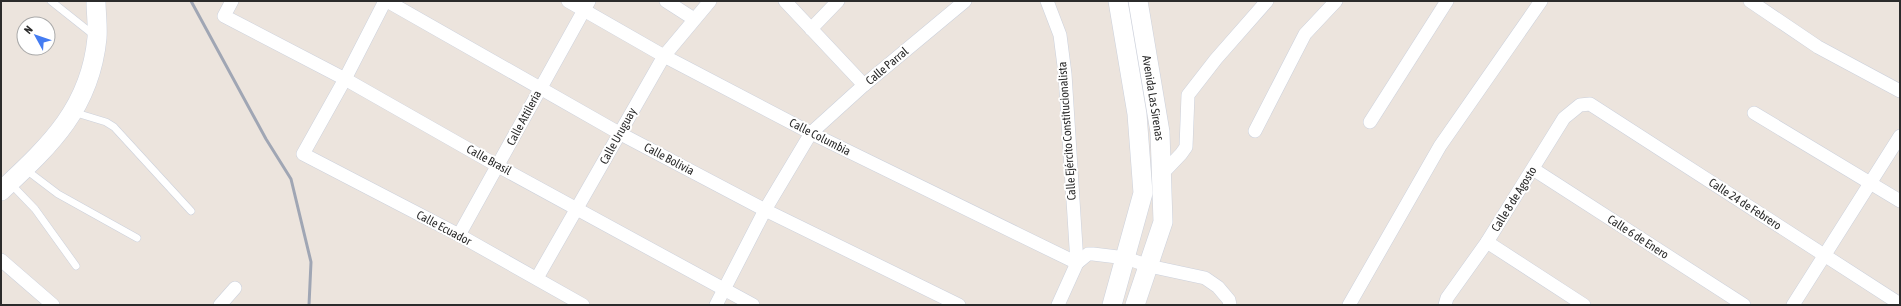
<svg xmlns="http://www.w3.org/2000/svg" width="1901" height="306" font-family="'Asap Condensed',sans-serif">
<rect width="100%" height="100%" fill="#ece4dd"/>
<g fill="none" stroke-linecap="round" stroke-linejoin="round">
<defs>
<g id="lane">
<path d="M51 1 95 36"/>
<path d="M73 112 106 122 114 127 191 211"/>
<path d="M25 169 58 194 137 238"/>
<path d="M10 183 35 209 76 266"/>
</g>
<g id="street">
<path d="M232 1 224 16 345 79 498 166 753 305"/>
<path d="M385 1 345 79 303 154 459 235 583 305"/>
<path d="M387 1 619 133 765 210 959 305"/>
<path d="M568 1 664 56 811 133 1077 263"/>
<path d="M666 1 694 19"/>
<path d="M785 1 864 85"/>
<path d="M1047 1 1060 35 1065 74 1077 263 1058 305"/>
<path d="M1750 1 1818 47 1900 91"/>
<path d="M811 29 838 1"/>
<path d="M1754 113 1900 201"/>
<path d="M1370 122 1447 1"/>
<path d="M1255 131 1305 34 1336 1"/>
<path d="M1533 169 1744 305"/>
<path d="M1161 175 1181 154 1186 147 1188 95 1216 59 1267 1"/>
<path d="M459 235 589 1"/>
<path d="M1487 242 1584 305"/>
<path d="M1 260 53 305"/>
<path d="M1077 263 1088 254H1093L1126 258 1149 266 1205 278 1218 287 1229 300 1230 305"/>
<path d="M537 278 664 56 710 1"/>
<path d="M220 305 235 288"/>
<path d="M716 305 765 210 811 133 864 85 965 1"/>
<path d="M1349 305 1440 146 1541 1"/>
<path d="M1445 305 1447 298 1487 242 1564 118 1580 105 1590 104 1900 304"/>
<path d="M1793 305 1900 136"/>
</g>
<g id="secondary">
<path d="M1 191C49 146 90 109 97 38 98 26 96 13 96 1"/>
<path d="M1112 305 1143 193 1137 114 1118 1"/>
<path d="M1135 305 1163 222 1160 132 1138 1"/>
</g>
</defs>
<use href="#lane" stroke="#ccd1dc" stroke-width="8"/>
<use href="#street" stroke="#ccd1dc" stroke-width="14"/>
<use href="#secondary" stroke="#ccd1dc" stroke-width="20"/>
<use href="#lane" stroke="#fff" stroke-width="7"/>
<use href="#street" stroke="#fff" stroke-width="13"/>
<use href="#secondary" stroke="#fff" stroke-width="19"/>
<path stroke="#a0a6b4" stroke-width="3" d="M191 1 266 139 291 179 311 262 309 305"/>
</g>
<g text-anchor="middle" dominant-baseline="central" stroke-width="4" stroke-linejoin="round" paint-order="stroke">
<g font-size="12" fill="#2b2b2b" stroke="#fff">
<text transform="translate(887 66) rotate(-40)">Calle Parral</text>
<text transform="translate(1153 98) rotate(81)">Avenida Las Sirenas</text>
<text transform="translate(524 118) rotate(-62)">Calle Attileria</text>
<text transform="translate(1067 131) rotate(-94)">Calle Ejército Constitucionalista</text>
<text transform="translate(618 136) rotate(-61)">Calle Uruguay</text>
<text transform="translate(820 137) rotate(27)">Calle Columbia</text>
<text transform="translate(669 159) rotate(28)">Calle Bolivia</text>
<text transform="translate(489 160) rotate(29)">Calle Brasil</text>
<text transform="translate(1514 199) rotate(-58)">Calle 8 de Agosto</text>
<text transform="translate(1745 204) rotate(33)">Calle 24 de Febrero</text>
<text transform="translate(444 228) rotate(28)">Calle Ecuador</text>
<text transform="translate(1638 237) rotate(33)">Calle 6 de Enero</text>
</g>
</g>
<rect width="1901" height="306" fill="none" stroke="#2b2b2b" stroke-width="4"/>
<g transform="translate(36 36) rotate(310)"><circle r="19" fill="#ffffff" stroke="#aaaaaa"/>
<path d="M0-3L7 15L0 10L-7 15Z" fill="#447cf2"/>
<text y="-6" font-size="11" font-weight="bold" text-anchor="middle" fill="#2b2b2b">N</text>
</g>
</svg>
